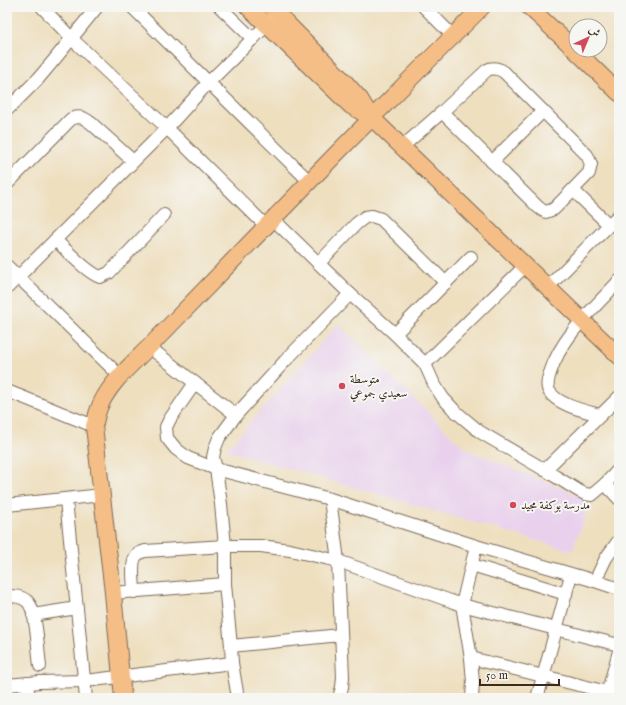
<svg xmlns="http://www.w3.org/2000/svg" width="626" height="705" font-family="'IM FELL English',Amiri,serif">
<rect width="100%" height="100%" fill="#f6f6f2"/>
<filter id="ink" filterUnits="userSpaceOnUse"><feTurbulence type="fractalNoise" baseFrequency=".025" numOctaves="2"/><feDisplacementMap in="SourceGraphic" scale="8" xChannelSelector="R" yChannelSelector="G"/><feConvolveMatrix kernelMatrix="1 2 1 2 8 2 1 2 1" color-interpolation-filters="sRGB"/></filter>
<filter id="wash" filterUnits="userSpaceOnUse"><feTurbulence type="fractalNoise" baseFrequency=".012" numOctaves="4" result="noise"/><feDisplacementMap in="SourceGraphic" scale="16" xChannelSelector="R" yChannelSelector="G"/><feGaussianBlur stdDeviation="0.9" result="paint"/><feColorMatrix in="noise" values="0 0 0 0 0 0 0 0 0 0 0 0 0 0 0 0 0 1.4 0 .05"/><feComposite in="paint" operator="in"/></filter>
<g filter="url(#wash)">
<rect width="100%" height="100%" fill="#eedfbf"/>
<path fill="#e9d1ed" d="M338 324 465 449 591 500 572 551 226 450Z"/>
</g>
<g filter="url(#ink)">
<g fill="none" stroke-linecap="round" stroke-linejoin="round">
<defs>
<g id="minor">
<path d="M42 7 72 39 167 128 266 226"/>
<path d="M132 7 310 182"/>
<path d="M220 7 253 39"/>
<path d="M424 7 453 36"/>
<path d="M7 110 38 79 54 60 97 7"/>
<path d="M402 147 442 112 487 70C493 67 498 68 504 72L587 155 591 164 589 173 554 209 546 212 542 210 538 207 442 112"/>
<path d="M492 162 543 111"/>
<path d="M7 184 71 119C80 115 84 118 91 123L133 161"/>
<path d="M573 190 609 225"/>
<path d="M273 219 350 294 395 334 425 364 434 384 443 398 455 411 480 432 545 470 579 491 585 494 592 495 605 484 619 469"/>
<path d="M55 240C68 251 85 271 100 277L109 273 164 215"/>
<path d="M319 263 356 224 365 217 372 216 381 219 446 283"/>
<path d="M7 266 120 376"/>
<path d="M548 287 619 215"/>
<path d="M7 288 167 128 209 82 285 7"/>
<path d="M395 334 471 257"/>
<path d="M149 347 236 415"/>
<path d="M425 364 525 266"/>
<path d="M195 383 170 419 166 427 167 438 176 449 188 458 216 469 330 499 476 546 595 581 619 589"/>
<path d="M7 391C36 402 65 415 94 426"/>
<path d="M600 415C585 411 557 405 549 391 546 385 548 379 550 373 561 337 594 308 619 281"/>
<path d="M545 470 619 397"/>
<path d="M605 484 619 499"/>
<path d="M330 499 338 561 343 677 342 687 339 698"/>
<path d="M66 500 86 698"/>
<path d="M7 505 102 495"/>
<path d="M472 565 566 594"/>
<path d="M595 581 606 558 619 540"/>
<path d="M134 592C134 586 133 579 133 573 133 561 133 554 145 551L225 546H261L290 550 338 561 462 605 619 645"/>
<path d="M113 593 225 584"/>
<path d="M7 596C14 596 22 596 28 602 37 612 38 652 40 666"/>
<path d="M33 615 77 608"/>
<path d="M231 646 340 635"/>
<path d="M471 658 619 695"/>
<path d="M27 683 29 698"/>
<path d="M7 685 40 682 85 681 232 663"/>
<path d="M238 698 232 663 231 646 225 584V546L221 504 216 469 213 457 215 448 219 438 236 415 285 361 350 294"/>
<path d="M472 698 473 682 471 658 462 605 476 546"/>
<path d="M537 698 543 677 571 575"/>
<path d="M606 698 619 651"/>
</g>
<g id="major">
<path d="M248 7 351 106 372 118 619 356"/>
<path d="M271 7 344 81 360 99 371 117"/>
<path d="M529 7 569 44 619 93"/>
<path d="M123 698 113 593 94 426C96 421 96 416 98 411 106 386 131 365 149 347L337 153 430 59 482 7"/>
</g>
</defs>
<use href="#minor" stroke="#7a6956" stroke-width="14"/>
<use href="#major" stroke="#7a6956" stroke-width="18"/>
<use href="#minor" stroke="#fff" stroke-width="12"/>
<use href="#major" stroke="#f6be87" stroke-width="16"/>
</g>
</g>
<g fill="#d1495b" stroke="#f6f6f2" stroke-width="1.5">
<circle cx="342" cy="386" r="4"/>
<circle cx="513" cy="505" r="4"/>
</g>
<g text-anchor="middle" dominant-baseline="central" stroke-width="4" stroke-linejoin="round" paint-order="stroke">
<g font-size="12" fill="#3b2a1e" stroke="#f6f6f2" text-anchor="start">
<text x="350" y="379">متوسطة<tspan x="350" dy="14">سعيدي جموعي</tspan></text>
<text x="521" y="505">مدرسة بوكفة مجيد</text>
</g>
</g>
<rect width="626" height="705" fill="none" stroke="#f6f6f2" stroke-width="24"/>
<g transform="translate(588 38) rotate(44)"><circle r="19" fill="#f6f6f2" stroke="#aba49d"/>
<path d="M0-3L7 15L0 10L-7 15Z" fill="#d1495b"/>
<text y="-6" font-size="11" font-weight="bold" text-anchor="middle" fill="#3b2a1e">ش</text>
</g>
<path d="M480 679v6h79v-6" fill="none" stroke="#3b2a1e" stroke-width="2"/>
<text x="486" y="679" font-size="12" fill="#3b2a1e" stroke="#f6f6f2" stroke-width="3" paint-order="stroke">50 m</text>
</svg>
